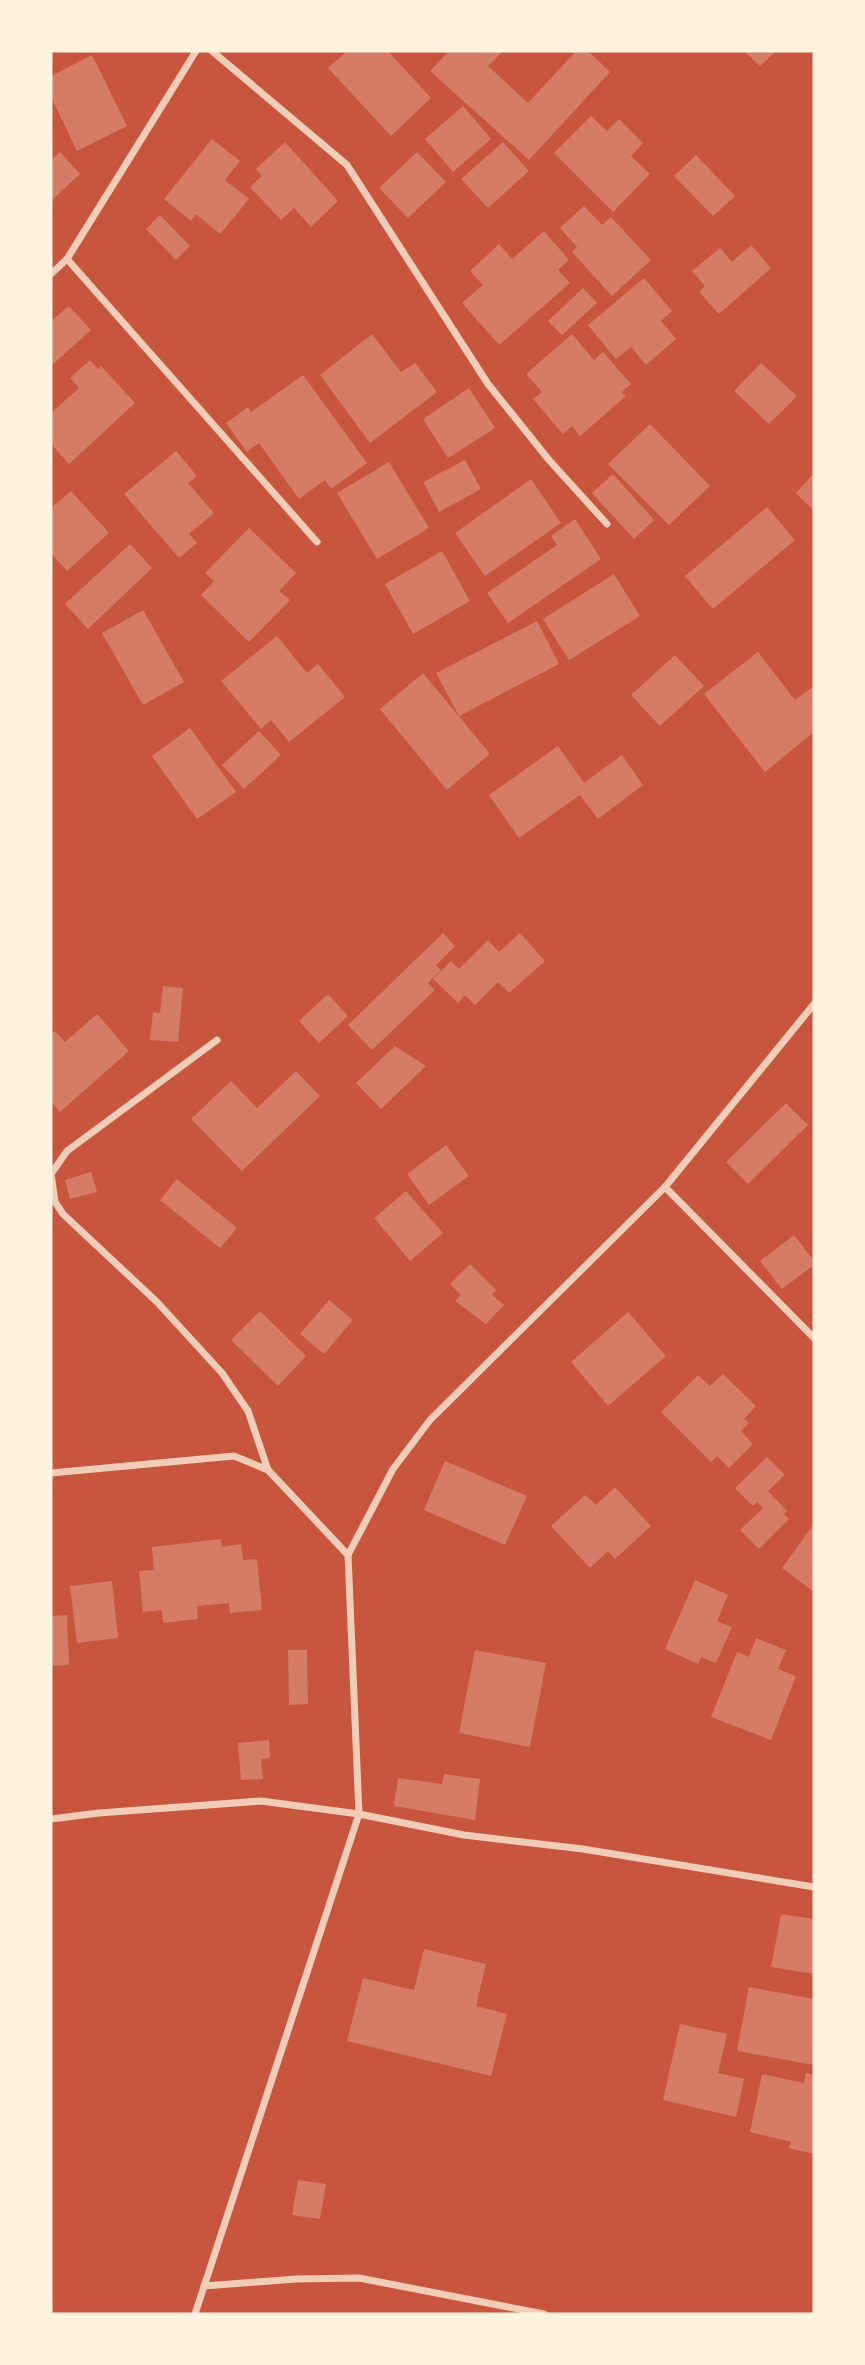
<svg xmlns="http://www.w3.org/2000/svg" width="865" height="2365" font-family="'Space Grotesk',sans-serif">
<rect width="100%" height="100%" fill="#c8553d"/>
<g fill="#d67c66">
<path d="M347 51H388L431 98 391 136 328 68Z"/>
<path d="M449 51H503L488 66 528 103 576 51H588L610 72 529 160 430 71Z"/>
<path d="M744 51H776L760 66Z"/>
<path d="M92 55 127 126 77 151 51 97V76Z"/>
<path d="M463 106 491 139 453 172 425 139Z"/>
<path d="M591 116 607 131 619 119 643 143 631 156 650 174 613 212 554 153Z"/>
<path d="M212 139 240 161 225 180 249 199 220 234 196 214 191 221 164 199Z"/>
<path d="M285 142 338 201 311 227 294 208 281 220 250 187 262 176 256 169Z"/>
<path d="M503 142 529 171 488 208 461 179Z"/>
<path d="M60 152 80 174 51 201V160Z"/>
<path d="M417 152 446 182 408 218 379 188Z"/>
<path d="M696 155 735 196 713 216 674 176Z"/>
<path d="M584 206 602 225 611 217 651 260 612 296 572 252 577 247 560 228Z"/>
<path d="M160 215 190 246 176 260 146 229Z"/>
<path d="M544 231 569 260 558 270 570 283 499 345 462 303 483 285 470 271 499 244 512 259Z"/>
<path d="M751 245 771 268 719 314 699 292 705 286 692 271 720 248 732 262Z"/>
<path d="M644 278 672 311 661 321 676 339 646 365 631 347 616 359 588 325Z"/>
<path d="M583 288 597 303 562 335 548 321Z"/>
<path d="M69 306 91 330 51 366V321Z"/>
<path d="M372 334 401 372 415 363 437 392 370 443 320 375Z"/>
<path d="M572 334 594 360 603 352 631 384 622 392 626 396 580 436 572 426 563 434 533 399 542 392 526 374Z"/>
<path d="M90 360 98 369 101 366 135 403 69 464 51 444V413L79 388 70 378Z"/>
<path d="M761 363 797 396 769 424 734 391Z"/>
<path d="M303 375 367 463 331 489 325 480 299 499 259 443 247 452 226 423 248 407 251 412Z"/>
<path d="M469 388 495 428 448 458 423 419Z"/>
<path d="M650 424 710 486 669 525 608 464Z"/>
<path d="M176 451 197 476 188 483 214 513 189 534 197 543 179 558 124 494Z"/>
<path d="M465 460 481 489 439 512 423 482Z"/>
<path d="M389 462 429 528 377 559 337 493Z"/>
<path d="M814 473V511L796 493Z"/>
<path d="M613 474 654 520 634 539 592 493Z"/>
<path d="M531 479 561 523 485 576 455 533Z"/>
<path d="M71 491 109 533 67 571 51 553V508Z"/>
<path d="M767 507 795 540 713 609 685 576Z"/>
<path d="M575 519 601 559 508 623 487 593 557 545 551 536Z"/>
<path d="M249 528 296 573 279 591 290 600 249 642 201 595 214 581 205 573Z"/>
<path d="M130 544 152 568 88 629 65 604Z"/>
<path d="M442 551 470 601 413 634 385 584Z"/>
<path d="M614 574 640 616 569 660 543 619Z"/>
<path d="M143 610 184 682 143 705 102 633Z"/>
<path d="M537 621 559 664 459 716 436 673Z"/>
<path d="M277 636 307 673 318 664 345 697 289 742 271 720 261 729 221 681Z"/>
<path d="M758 652 795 700 814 686V732L765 772 704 694Z"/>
<path d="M675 655 704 686 660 726 631 695Z"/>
<path d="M423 673 490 754 447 790 380 709Z"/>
<path d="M190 728 236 792 197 819 152 756Z"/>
<path d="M259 731 281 755 244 789 222 765Z"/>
<path d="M558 746 584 783 622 755 643 785 598 819 580 795 519 838 489 795Z"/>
<path d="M443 933 455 946 436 965 441 970 428 983 435 990 372 1050 348 1025Z"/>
<path d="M520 933 545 961 509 993 498 982 475 1005 465 995 458 1003 433 979 451 961 459 969 488 940 499 952Z"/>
<path d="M163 986 183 988 178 1042 150 1040 153 1012 160 1013Z"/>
<path d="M328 994 348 1016 319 1043 299 1021Z"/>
<path d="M97 1014 129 1051 60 1112 51 1101V1034L55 1031 65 1042Z"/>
<path d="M395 1046 426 1066 381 1109 356 1083Z"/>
<path d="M296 1071 320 1096 242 1171 191 1119 231 1081 257 1108Z"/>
<path d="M786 1103 808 1125 748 1184 726 1162Z"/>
<path d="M446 1145 469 1176 429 1205 407 1174Z"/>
<path d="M91 1172 97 1192 70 1199 65 1180Z"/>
<path d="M177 1179 237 1228 220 1248 160 1200Z"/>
<path d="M406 1191 443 1233 410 1261 374 1218Z"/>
<path d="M794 1235 814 1261V1265L782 1289 760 1261Z"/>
<path d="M470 1264 496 1290 492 1295 504 1305 486 1324 455 1301 461 1295 450 1284Z"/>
<path d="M329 1300 353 1320 324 1354 300 1334Z"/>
<path d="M260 1311 306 1356 278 1386 231 1340Z"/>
<path d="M628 1312 666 1356 608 1406 571 1362Z"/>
<path d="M723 1374 756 1406 744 1419 749 1423 741 1431 753 1444 729 1468 717 1456 711 1462 661 1412 698 1375 710 1386Z"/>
<path d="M767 1457 785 1475 768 1491 787 1511 784 1514 789 1519 759 1549 740 1530 763 1508 757 1502 753 1506 735 1488Z"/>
<path d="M445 1461 527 1496 505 1545 424 1510Z"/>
<path d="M615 1487 651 1526 615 1559 608 1551 590 1568 551 1526 585 1495 596 1505Z"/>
<path d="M814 1524V1592L782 1568Z"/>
<path d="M221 1539 222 1547 241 1544 243 1560 257 1559 262 1610 230 1613 229 1603 197 1606 198 1619 163 1623 162 1610 143 1612 139 1571 154 1570 152 1547Z"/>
<path d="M695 1580 728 1595 717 1621 732 1627 716 1663 701 1657 698 1664 665 1649Z"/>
<path d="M112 1581 118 1638 77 1643 70 1586Z"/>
<path d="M67 1615 69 1665 51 1666V1616Z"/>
<path d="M756 1638 786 1650 778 1669 796 1676 771 1740 711 1717 737 1652 749 1657Z"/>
<path d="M288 1650H307L308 1704 289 1705Z"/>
<path d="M475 1650 546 1663 530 1747 459 1733Z"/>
<path d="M269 1740 270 1758 261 1759 263 1779 241 1780 238 1743Z"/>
<path d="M444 1774 480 1779 475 1820 394 1806 398 1778 442 1784Z"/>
<path d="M781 1914 814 1919V1974L771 1967Z"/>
<path d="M424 1949 486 1964 476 2006 507 2014 491 2076 347 2041 363 1978 414 1990Z"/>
<path d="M749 1987 814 1999V2065L737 2051Z"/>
<path d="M680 2024 727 2034 718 2073 744 2079 736 2117 663 2100Z"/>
<path d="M806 2073 814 2075V2154L789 2148 791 2142 750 2132 762 2074 804 2083Z"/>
<path d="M298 2180 326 2184 320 2219 292 2215Z"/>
</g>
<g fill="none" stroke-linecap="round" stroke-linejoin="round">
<g stroke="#f1ccb7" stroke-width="7">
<path d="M212 51 347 165 488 384 549 460 607 524"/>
<path d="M67 259 317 542"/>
<path d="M51 274 67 259 196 51"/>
<path d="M217 1040 67 1151 51 1174 55 1202 63 1214 157 1302 222 1373 248 1411 268 1470"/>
<path d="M665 1187 814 1338"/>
<path d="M51 1473 234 1456 268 1470 348 1555"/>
<path d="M51 1819 99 1813 261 1801 359 1814 464 1835 583 1849 814 1887"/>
<path d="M204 2286 296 2279 359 2278 544 2314"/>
<path d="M195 2314 359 1814 348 1555 393 1469 430 1420 665 1187 814 1004"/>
</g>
</g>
<rect width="865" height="2365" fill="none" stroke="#fff3e0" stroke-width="105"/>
</svg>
